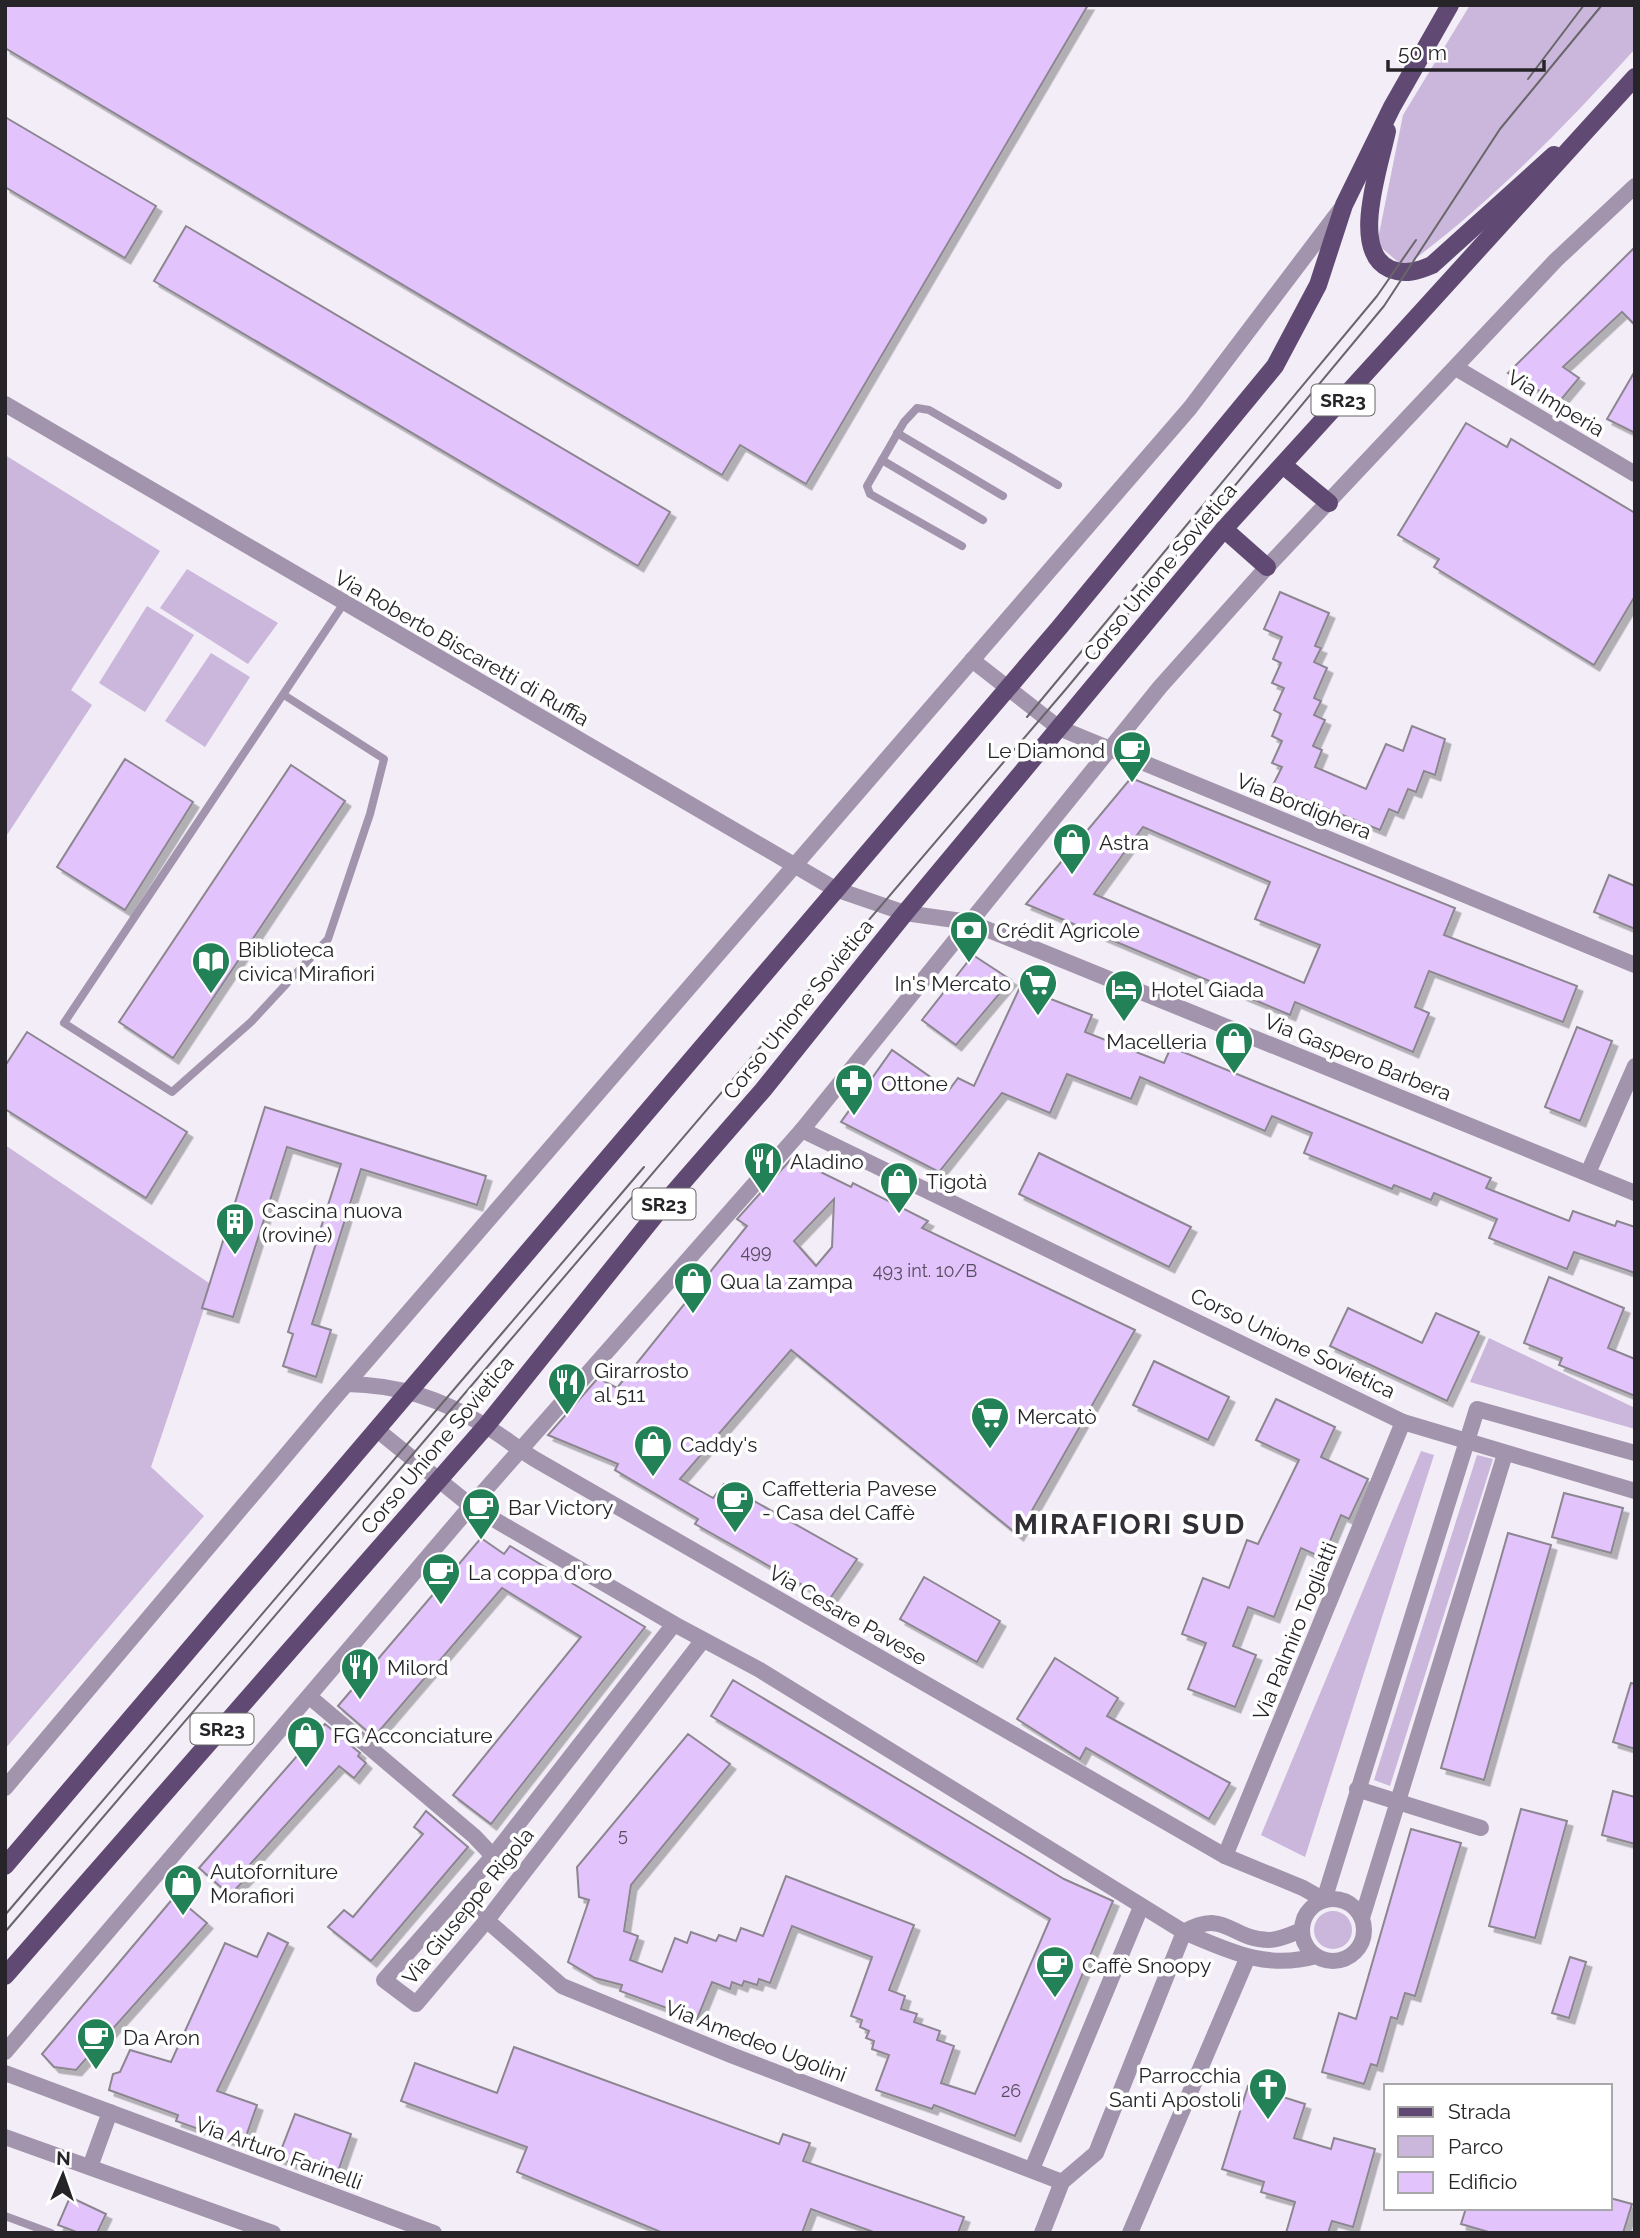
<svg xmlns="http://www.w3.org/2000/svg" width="1640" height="2238" font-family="Raleway,sans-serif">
<defs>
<filter id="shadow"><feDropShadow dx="5.5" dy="5.5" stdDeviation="0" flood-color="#0004"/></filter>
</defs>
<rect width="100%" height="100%" fill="#f2edf6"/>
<g fill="#cab7db">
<path d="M1470 5H1635V49C1564 127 1489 205 1404 267L1377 244 1403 115Z"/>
<path d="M5 455 160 551 71 690 92 705 5 838Z"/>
<path d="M187 569 278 623 248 664 160 608Z"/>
<path d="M147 606 194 635 145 712 99 683Z"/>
<path d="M211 653 250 677 205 747 165 721Z"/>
<path d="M5 1145 212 1285 151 1467 204 1516 5 1749Z"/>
<path d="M1489 1338 1635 1408V1429L1470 1382Z"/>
<path d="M1421 1451 1434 1455 1305 1857 1261 1835Z"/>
<path d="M1477 1455 1493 1459 1390 1786 1374 1780Z"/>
<circle cx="1333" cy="1930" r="19"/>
</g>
<g fill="#e3c3fc" stroke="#8b868f" stroke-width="2" fill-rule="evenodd" filter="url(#shadow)">
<path d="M5 5H1088L806 484 740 445 722 475 5 48Z"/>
<path d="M5 117 156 206 125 258 5 187Z"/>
<path d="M186 226 670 512 638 566 154 281Z"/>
<path d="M1635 247V325L1622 312 1563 367 1579 378 1559 402 1508 373Z"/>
<path d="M1635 371V433L1607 419Z"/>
<path d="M1466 423 1507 447 1511 439 1635 513V596L1594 665 1434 567 1439 559 1398 535Z"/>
<path d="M1280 592 1329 613 1315 646 1321 648 1314 662 1327 668 1314 698 1321 701 1314 715 1325 720 1313 746 1322 750 1315 767 1366 789 1386 744 1403 751 1412 726 1445 739 1435 775 1424 771 1416 792 1408 789 1398 813 1389 809 1380 830 1272 787 1282 767 1272 763 1282 741 1272 736 1281 714 1274 710 1284 688 1272 683 1281 663 1273 659 1282 637 1264 629Z"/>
<path d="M125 759 193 802 125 910 57 867Z"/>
<path d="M291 765 345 801 173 1058 119 1022Z"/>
<path d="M1131 778 1455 908 1444 935 1577 986 1563 1022 1429 971 1415 1007 1429 1013 1413 1052 1295 1002 1290 1015 1026 904ZM1143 827 1270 882 1255 919 1320 945 1304 983 1094 894Z"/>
<path d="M1609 875 1635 886V929L1594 912Z"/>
<path d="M973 955 1011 980 956 1045 922 1020Z"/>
<path d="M1020 987 1092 1015 1085 1032 1164 1063 1171 1047 1491 1178 1486 1188 1569 1221 1573 1211 1615 1226 1617 1221 1635 1227V1273L1574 1252 1567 1269 1489 1238 1497 1219 1434 1193 1431 1200 1394 1185 1392 1189 1304 1153 1312 1133 1272 1116 1265 1131 1140 1077 1131 1099 1067 1074 1050 1113 1002 1093 939 1172 841 1122 892 1050 949 1090 958 1078 974 1086Z"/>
<path d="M1577 1027 1612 1041 1580 1121 1545 1107Z"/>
<path d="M27 1032 187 1132 146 1198 5 1109V1066Z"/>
<path d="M265 1107 486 1176 477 1205 361 1169 312 1324 331 1330 316 1377 283 1366 293 1334 288 1332 341 1164 287 1147 233 1317 202 1308Z"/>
<path d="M1039 1153 1191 1227 1169 1267 1019 1194Z"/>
<path d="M792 1158 851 1187 853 1183 928 1221 922 1228 1135 1330 1018 1535 791 1350 680 1479 713 1498 724 1484 857 1559 829 1600 695 1524 698 1519 615 1470 618 1464 548 1435 598 1378 617 1388 747 1226 737 1219ZM834 1199 832 1247 816 1266 794 1241Z"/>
<path d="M1549 1277 1624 1308 1608 1348 1635 1359V1396L1559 1365 1562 1358 1524 1343Z"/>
<path d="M1348 1308 1422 1343 1436 1313 1479 1332 1447 1401 1330 1346Z"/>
<path d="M1154 1361 1229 1397 1208 1440 1133 1405Z"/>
<path d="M1276 1399 1335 1427 1321 1457 1368 1479 1349 1519 1341 1515 1323 1558 1301 1548 1274 1617 1248 1607 1233 1646 1256 1655 1235 1707 1188 1689 1206 1643 1182 1634 1203 1578 1229 1588 1247 1540 1258 1544 1299 1460 1256 1440Z"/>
<path d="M1564 1493 1623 1508 1611 1553 1552 1537Z"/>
<path d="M1508 1533 1551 1545 1484 1780 1441 1768Z"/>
<path d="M481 1538 504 1554 510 1546 645 1627 491 1824 453 1795 581 1637 502 1588 374 1737 338 1706Z"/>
<path d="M924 1577 1000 1621 977 1662 900 1619Z"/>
<path d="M1055 1658 1118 1698 1107 1716 1230 1783 1209 1819 1086 1748 1080 1759 1017 1719Z"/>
<path d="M733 1680 1064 1879 1113 1901 1015 2136 934 2105 932 2109 876 2090 889 2055 872 2049 874 2041 866 2038 869 2031 860 2027 862 2020 851 2016 872 1957 792 1926 770 1983 759 1979 757 1985 744 1981 742 1986 732 1982 730 1989 712 1982 697 2019 620 1991 622 1985 595 1978 568 1962 589 1900 579 1897 577 1867 688 1734 730 1764 631 1885 624 1931 638 1936 630 1960 662 1972 675 1938 687 1943 691 1932 716 1941 719 1935 736 1941 741 1928 763 1936 786 1876 914 1925 889 1990 905 1996 901 2009 917 2014 914 2022 940 2031 937 2040 954 2046 941 2083 975 2094 1050 1919 711 1716Z"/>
<path d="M1631 1683 1635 1684V1749L1613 1742Z"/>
<path d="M325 1724 360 1753 358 1756 366 1763 354 1778 339 1766 244 1871 249 1875 230 1895 199 1868Z"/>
<path d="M1613 1791 1635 1797V1844L1602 1835Z"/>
<path d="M1521 1809 1567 1821 1535 1938 1489 1926Z"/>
<path d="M426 1811 468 1847 371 1961 328 1927 344 1910 353 1917 423 1834 414 1827Z"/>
<path d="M1411 1829 1461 1843 1415 1996 1405 1993 1397 2019 1391 2017 1377 2066 1371 2064 1364 2084 1322 2072 1339 2013 1356 2019Z"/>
<path d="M175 1896 207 1923 76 2070 54 2067 42 2054Z"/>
<path d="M268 1933 288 1943 217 2091 257 2105 243 2145 176 2121 178 2115 109 2090 113 2074 120 2072 130 2050 171 2062 225 1943 257 1957Z"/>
<path d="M1570 1957 1586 1962 1569 2018 1552 2013Z"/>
<path d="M514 2047 779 2144 783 2134 810 2143 803 2161 964 2217 958 2233H876L811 2209 802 2233H663L517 2172 527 2147 401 2101 415 2063 497 2093Z"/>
<path d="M1248 2086 1305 2104 1294 2138 1331 2149 1334 2138 1375 2149 1353 2227 1332 2221 1328 2233H1286L1295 2202 1261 2192 1264 2182 1222 2169Z"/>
<path d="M295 2114 351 2134 335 2180 278 2158Z"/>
<path d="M70 2197 106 2214 97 2233H79L58 2225Z"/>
<path d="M1610 2198 1632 2204 1623 2233H1492L1461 2224 1466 2208H1610Z"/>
</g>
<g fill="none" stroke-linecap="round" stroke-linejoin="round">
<g stroke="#a194ac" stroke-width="8">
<path d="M897 433 1003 496"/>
<path d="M882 460 983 520"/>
<path d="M962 546 870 494 867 486 904 422 917 408 929 410 1058 485"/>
<path d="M284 695 384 759 370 814 328 939 251 1022 172 1092 64 1023 344 603"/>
<path d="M5 2216 51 2233"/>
</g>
<g stroke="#a194ac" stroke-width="16">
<path d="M1456 368 1635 474"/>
<path d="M5 404 835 889 905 913 969 922 1635 1193"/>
<path d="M972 660 1059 728 1635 965"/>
<path d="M802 1130 1403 1422 1635 1491"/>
<path d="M1588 1173 1635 1066"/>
<path d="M347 1384C399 1385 439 1398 484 1425 503 1436 519 1450 538 1461L1225 1856 1303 1888 1324 1900"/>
<path d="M376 1429 471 1506 674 1624 760 1670 1184 1932C1229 1951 1266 1970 1316 1956"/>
<path d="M674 1624 493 1856 384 1980 416 2004 487 1920 703 1640"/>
<path d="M311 1698 474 1836 493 1856"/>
<path d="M5 1788 330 1403 1190 408 1340 210"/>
<path d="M1357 1789 1481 1828"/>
<path d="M1225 1856 1403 1422"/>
<path d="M460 1897 562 1986 731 2055 1062 2182"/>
<circle cx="1333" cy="1930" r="31"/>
<path d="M1324 1900 1477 1409 1635 1453"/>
<path d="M1362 1918 1505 1454"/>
<path d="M5 2052 471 1506 802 1130 1160 687 1267 567 1556 260 1635 186"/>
<path d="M5 2073 434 2233"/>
<path d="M5 2137 273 2233"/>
<path d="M90 2167 110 2112"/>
<path d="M1032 2169 1141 1907"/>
<path d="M1042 2233 1062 2182 1096 2153 1184 1932C1225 1908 1231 1940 1269 1940 1280 1940 1292 1934 1302 1930"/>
<path d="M1130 2233 1247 1959"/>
</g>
<g stroke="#604972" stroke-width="18">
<path d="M1387 131C1380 166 1349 251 1390 269 1405 275 1418 271 1432 265L1554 155"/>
<path d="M1283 465 1329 503"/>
<path d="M1224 529 1267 567"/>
<path d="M5 1866 1059 628 1275 366 1318 285 1344 205 1392 107 1450 5"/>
<path d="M5 1976 486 1426 669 1198 763 1090 905 913 1224 529 1635 77"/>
</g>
<g stroke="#69666b" stroke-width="2">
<path d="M1528 79 1584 5"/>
<path d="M1027 717 1377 296 1416 240"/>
<path d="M5 1915 644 1167"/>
<path d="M5 1932 1066 689 1384 306 1500 129 1602 5"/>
</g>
</g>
<defs>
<symbol id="cafe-pin" viewBox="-11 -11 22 30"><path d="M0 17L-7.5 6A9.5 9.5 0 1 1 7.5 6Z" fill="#238157" stroke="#fff"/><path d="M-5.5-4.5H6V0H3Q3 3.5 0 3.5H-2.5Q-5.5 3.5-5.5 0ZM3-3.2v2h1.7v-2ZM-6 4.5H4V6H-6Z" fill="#fff"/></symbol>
<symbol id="shop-pin" viewBox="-11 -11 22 30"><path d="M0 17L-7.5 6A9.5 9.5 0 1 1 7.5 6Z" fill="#238157" stroke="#fff"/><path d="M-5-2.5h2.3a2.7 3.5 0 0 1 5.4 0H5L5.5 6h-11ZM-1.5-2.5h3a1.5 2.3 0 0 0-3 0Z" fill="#fff"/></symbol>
<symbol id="bank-pin" viewBox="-11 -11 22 30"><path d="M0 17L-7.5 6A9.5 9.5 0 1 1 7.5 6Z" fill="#238157" stroke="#fff"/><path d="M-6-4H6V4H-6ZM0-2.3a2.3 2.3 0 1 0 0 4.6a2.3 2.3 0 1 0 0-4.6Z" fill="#fff"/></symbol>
<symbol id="library-pin" viewBox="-11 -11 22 30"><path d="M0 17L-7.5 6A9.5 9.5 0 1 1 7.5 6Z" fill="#238157" stroke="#fff"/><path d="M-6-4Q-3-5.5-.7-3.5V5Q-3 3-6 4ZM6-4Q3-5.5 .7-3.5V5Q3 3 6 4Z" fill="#fff"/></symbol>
<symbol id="supermarket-pin" viewBox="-11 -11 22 30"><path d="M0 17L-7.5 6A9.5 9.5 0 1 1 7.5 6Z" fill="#238157" stroke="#fff"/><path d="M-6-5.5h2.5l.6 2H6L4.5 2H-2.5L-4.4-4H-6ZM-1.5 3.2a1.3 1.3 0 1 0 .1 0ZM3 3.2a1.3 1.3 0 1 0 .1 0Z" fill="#fff"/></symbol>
<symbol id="hotel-pin" viewBox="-11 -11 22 30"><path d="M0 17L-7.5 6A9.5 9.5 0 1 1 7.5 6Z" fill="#238157" stroke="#fff"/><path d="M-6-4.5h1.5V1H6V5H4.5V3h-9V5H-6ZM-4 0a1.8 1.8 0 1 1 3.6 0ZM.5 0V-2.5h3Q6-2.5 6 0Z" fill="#fff"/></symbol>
<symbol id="pharmacy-pin" viewBox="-11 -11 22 30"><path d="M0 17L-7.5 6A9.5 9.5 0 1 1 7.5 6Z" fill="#238157" stroke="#fff"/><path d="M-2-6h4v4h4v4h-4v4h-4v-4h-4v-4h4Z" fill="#fff"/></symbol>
<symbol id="restaurant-pin" viewBox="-11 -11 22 30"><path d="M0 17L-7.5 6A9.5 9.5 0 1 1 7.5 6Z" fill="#238157" stroke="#fff"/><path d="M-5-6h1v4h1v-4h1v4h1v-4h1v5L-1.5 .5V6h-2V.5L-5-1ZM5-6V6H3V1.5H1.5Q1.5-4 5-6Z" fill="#fff"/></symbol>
<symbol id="building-pin" viewBox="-11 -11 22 30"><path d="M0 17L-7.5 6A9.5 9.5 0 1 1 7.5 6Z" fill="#238157" stroke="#fff"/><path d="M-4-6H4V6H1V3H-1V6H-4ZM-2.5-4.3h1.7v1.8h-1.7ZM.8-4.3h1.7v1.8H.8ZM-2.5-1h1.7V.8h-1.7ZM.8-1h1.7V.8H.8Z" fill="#fff"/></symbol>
<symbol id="church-pin" viewBox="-11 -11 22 30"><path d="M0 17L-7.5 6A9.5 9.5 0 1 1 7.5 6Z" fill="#238157" stroke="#fff"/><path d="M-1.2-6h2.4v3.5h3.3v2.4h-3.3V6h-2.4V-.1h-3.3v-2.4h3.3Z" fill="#fff"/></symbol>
</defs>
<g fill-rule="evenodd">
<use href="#cafe-pin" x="1110" y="728" width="44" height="60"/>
<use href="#shop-pin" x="1050" y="820" width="44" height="60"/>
<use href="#bank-pin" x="947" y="908" width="44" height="60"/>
<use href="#library-pin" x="189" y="939" width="44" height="60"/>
<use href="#supermarket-pin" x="1016" y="961" width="44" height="60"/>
<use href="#hotel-pin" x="1102" y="967" width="44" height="60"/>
<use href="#shop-pin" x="1212" y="1019" width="44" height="60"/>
<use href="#pharmacy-pin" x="832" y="1061" width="44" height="60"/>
<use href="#restaurant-pin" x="741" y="1139" width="44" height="60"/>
<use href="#shop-pin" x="877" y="1159" width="44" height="60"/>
<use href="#building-pin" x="213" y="1200" width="44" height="60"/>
<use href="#shop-pin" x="671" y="1259" width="44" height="60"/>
<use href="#restaurant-pin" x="545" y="1360" width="44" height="60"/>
<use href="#supermarket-pin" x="968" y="1394" width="44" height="60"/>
<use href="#shop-pin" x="631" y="1422" width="44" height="60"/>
<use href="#cafe-pin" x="713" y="1478" width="44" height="60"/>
<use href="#cafe-pin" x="459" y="1485" width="44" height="60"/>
<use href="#cafe-pin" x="419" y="1550" width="44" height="60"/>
<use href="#restaurant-pin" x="338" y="1645" width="44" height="60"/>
<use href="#shop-pin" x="284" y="1713" width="44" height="60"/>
<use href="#shop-pin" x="161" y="1861" width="44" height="60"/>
<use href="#cafe-pin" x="1033" y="1943" width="44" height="60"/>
<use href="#cafe-pin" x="74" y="2015" width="44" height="60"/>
<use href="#church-pin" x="1246" y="2065" width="44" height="60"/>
</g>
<g text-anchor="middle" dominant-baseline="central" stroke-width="7" stroke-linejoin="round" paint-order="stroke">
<g font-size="18" fill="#554c5d">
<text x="756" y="1251">499</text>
<text x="925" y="1270">493 int. 10/B</text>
<text x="623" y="1834">5</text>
<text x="1011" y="2090">26</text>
</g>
<g fill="#fff" stroke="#676668" stroke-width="2">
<rect x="1311.5" y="384.5" width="63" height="31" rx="5"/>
<rect x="632.5" y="1188.5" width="63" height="31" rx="5"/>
<rect x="190.5" y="1713.5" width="63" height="31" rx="5"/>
</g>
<g font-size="19" font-weight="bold" fill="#262428">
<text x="1343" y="400">SR23</text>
<text x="664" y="1204">SR23</text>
<text x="222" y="1729">SR23</text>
</g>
<g font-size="21" fill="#262428" stroke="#fff">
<text transform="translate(1556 403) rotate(31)">Via Imperia</text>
<text transform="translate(1160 572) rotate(-50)">Corso Unione Sovietica</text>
<text transform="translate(462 648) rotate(30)">Via Roberto Biscaretti di Ruffia</text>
<text transform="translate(1304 806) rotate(22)">Via Bordighera</text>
<text transform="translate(798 1009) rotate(-51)">Corso Unione Sovietica</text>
<text transform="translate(1358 1057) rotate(22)">Via Gaspero Barbera</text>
<text transform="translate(1293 1343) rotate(26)">Corso Unione Sovietica</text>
<text transform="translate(437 1445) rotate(-50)">Corso Unione Sovietica</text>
<text transform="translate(848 1615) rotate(30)">Via Cesare Pavese</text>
<text transform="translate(1295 1631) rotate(-68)">Via Palmiro Togliatti</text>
<text transform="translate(468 1906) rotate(-51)">Via Giuseppe Rigola</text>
<text transform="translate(756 2041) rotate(21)">Via Amedeo Ugolini</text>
<text transform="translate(279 2153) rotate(20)">Via Arturo Farinelli</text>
</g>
<g font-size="21" fill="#262428" stroke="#fff" text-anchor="start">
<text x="1105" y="750" text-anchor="end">Le Diamond</text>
<text x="1099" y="842">Astra</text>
<text x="996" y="930">Crédit Agricole</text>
<text x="238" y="949">Biblioteca<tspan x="238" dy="24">civica Mirafiori</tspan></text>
<text x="1011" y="983" text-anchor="end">In's Mercato</text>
<text x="1151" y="989">Hotel Giada</text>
<text x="1207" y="1041" text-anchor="end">Macelleria</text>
<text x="881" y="1083">Ottone</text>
<text x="790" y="1161">Aladino</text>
<text x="926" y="1181">Tigotà</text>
<text x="262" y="1210">Cascina nuova<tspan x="262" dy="24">(rovine)</tspan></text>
<text x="720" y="1281">Qua la zampa</text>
<text x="594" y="1370">Girarrosto<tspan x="594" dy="24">al 511</tspan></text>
<text x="1017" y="1416">Mercatò</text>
<text x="680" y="1444">Caddy's</text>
<text x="762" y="1488">Caffetteria Pavese<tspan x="762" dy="24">- Casa del Caffè</tspan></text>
<text x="508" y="1507">Bar Victory</text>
<text x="468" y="1572">La coppa d'oro</text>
<text x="387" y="1667">Milord</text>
<text x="333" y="1735">FG Acconciature</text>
<text x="210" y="1871">Autoforniture<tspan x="210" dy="24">Morafiori</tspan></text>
<text x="1082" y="1965">Caffè Snoopy</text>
<text x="123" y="2037">Da Aron</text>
<text x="1241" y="2075" text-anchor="end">Parrocchia<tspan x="1241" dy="24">Santi Apostoli</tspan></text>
</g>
<g font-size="28" font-weight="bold" letter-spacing="2" fill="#332f36" stroke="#fff">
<text x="1130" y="1524">MIRAFIORI SUD</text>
</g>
</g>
<rect width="1640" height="2238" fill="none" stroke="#262428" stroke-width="14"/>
<rect x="1384" y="2084" width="228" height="126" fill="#ffffff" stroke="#a8a7a9" stroke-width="2"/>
<rect x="1398" y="2107" width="35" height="10" fill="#604972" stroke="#a8a7a9" stroke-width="2"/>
<text x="1448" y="2119" font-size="21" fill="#262428">Strada</text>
<rect x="1398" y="2136" width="35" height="21" fill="#cab7db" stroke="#a8a7a9" stroke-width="2"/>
<text x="1448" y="2154" font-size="21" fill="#262428">Parco</text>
<rect x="1398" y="2172" width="35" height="21" fill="#e3c3fc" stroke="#a8a7a9" stroke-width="2"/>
<text x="1448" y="2189" font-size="21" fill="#262428">Edificio</text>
<g transform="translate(63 2175) rotate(2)" stroke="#ffffff" stroke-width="5" paint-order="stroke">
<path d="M0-5L12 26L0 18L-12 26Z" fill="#262428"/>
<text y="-10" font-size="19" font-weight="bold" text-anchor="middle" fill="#262428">N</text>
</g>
<path d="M1388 60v10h156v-10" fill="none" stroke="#262428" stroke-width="3.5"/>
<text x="1398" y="60" font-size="21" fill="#262428" stroke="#ffffff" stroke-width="5" paint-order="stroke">50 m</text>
</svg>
